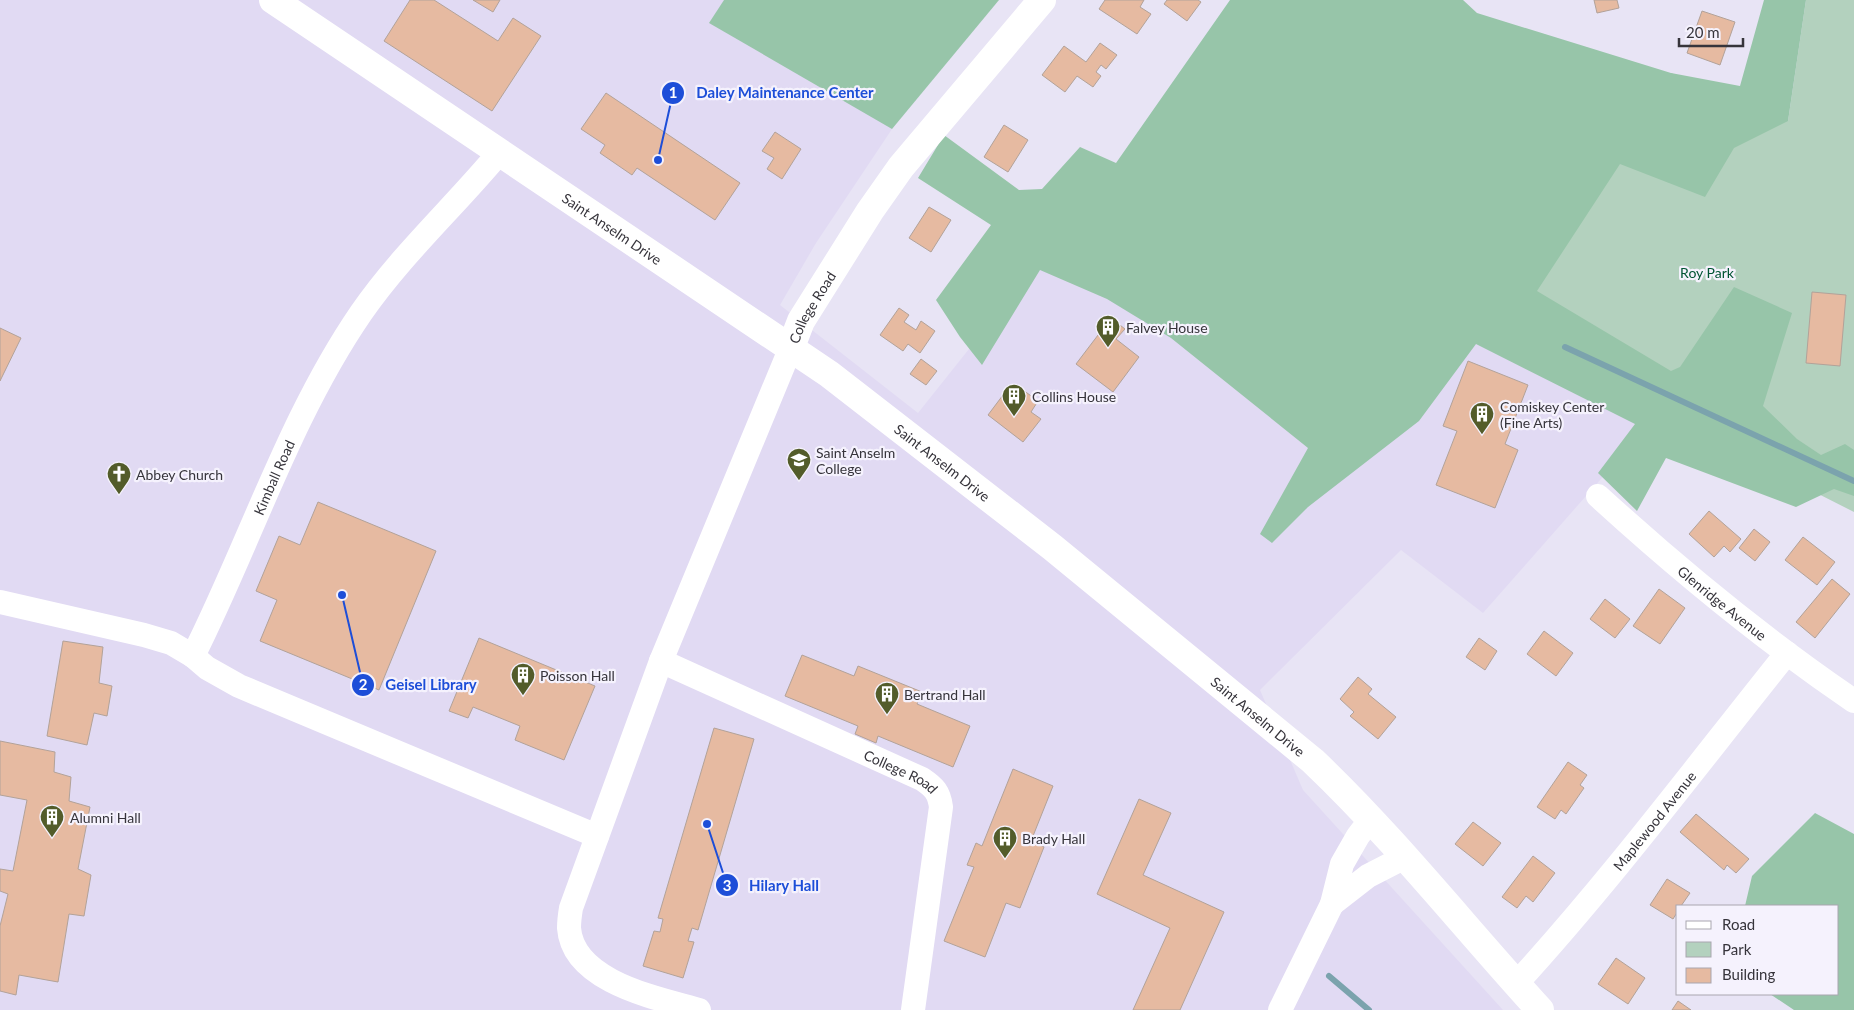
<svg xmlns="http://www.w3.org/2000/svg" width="1854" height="1010" font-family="Lato,sans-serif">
<rect width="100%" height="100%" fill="#e8e4f5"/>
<path fill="#e1daf3" d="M0 0H983L892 129 816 243 780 305 918 413 1110 172 1667 404 1483 613 1401 550 1260 690 1303 790 1503 1010H0Z"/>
<path fill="#b3d1be" d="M1806 0H1854V512L1486 325 1671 73 1788 121Z"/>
<g fill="#97c5a9">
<path d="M724 0H999L892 129 709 23Z"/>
<path d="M1230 0H1463L1477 13 1671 73 1740 86 1764 0H1806L1788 121 1734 148 1705 197 1620 164 1537 291 1671 371 1680 367 1734 287 1792 313 1763 406 1797 439 1821 455 1845 444 1854 450V496L1834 489 1796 507 1666 458 1637 511 1598 473 1635 424 1476 344 1419 421 1308 507 1272 543 1260 534 1308 448 1171 338 1107 299 1040 270 982 365 960 337 936 300 991 225 918 178 944 135 1019 190 1042 189 1080 147 1116 163Z"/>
<path d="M1815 813 1854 834V1010H1794L1770 994H1838V906H1745L1752 876Z"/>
</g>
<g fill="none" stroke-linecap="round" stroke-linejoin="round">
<g stroke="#7ba3ad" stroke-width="6">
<path d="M1565 347 1854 481"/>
<path d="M1329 976 1369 1010"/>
</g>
</g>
<g fill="#e6baa1" stroke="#b2a299">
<path d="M410 0H434L498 41 513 18 541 36 492 111 384 41Z"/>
<path d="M473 0H500L493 12Z"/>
<path d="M1105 0H1144L1140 7 1151 14 1137 34 1099 9Z"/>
<path d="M1167 0H1198L1201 2 1187 21 1164 4Z"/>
<path d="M1594 0H1617L1619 8 1597 13Z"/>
<path d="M1702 11 1735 22 1720 65 1687 53Z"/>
<path d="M1100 43 1117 55 1106 69 1101 65 1096 72 1101 76 1093 87 1077 76 1065 92 1042 75 1064 46 1086 62Z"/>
<path d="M606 93 740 183 715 220 637 168 632 175 600 153 605 145 581 129Z"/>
<path d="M1004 125 1028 140 1008 172 984 157Z"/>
<path d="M775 132 801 149 782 179 767 169 774 158 762 151Z"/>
<path d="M929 207 951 220 931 252 909 238Z"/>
<path d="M1812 292 1846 295 1840 366 1806 363Z"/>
<path d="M899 308 909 315 904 322 916 330 921 321 935 331 920 353 908 344 903 351 880 335Z"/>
<path d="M1111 318 1125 329 1116 339 1139 357 1113 392 1076 364Z"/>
<path d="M0 328 21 338 0 381Z"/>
<path d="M921 359 937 371 926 385 910 374Z"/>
<path d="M1468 361 1528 385 1505 444 1518 450 1495 508 1436 485 1457 431 1443 426Z"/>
<path d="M1023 390 1038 401 1031 412 1041 419 1023 442 988 415 1006 391 1016 398Z"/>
<path d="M318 502 436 551 379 690 260 641 277 600 256 591 279 536 300 545Z"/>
<path d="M1709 511 1741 539 1730 552 1724 546 1714 557 1689 534Z"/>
<path d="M1754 529 1770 542 1755 561 1739 548Z"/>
<path d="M1803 537 1835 562 1817 585 1785 560Z"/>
<path d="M1832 579 1850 594 1815 638 1796 622Z"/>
<path d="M1659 589 1685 608 1660 644 1633 626Z"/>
<path d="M1605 599 1630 619 1615 638 1590 619Z"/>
<path d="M1544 631 1573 653 1556 676 1527 654Z"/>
<path d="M479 638 595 686 564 760 515 740 520 726 473 707 468 718 449 711Z"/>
<path d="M1479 638 1497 651 1485 670 1466 657Z"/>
<path d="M63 641 103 647 99 683 112 686 107 716 94 713 87 745 47 736Z"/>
<path d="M802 655 854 676 858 666 922 692 917 704 970 726 953 767 878 736 876 743 855 734 858 726 785 696Z"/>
<path d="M1358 677 1372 689 1368 694 1396 717 1378 739 1350 716 1354 712 1340 699Z"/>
<path d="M714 728 754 739 698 930 692 928 688 941 694 942 683 978 643 966 654 931 660 932 663 919 658 918Z"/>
<path d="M0 741 55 752 54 772 71 777 69 801 90 807 78 869 91 875 84 916 69 914 58 982 19 975 16 995 0 991V926L8 894 0 891V869L13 871 27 800 0 795Z"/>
<path d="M1568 762 1587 775 1580 785 1584 788 1566 814 1561 810 1555 819 1537 807Z"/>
<path d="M1013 769 1053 786 1031 841 1044 847 1020 908 1006 903 985 957 944 941 974 867 967 865 976 843 982 846Z"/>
<path d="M1139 799 1171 813 1143 875 1224 912 1180 1010H1133L1170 928 1097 894Z"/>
<path d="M1696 814 1749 859 1736 873 1727 865 1724 870 1680 832Z"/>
<path d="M1473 822 1501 843 1483 866 1455 844Z"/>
<path d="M1533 856 1555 873 1533 902 1526 896 1517 908 1502 897Z"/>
<path d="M1667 879 1690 893 1681 906H1678V911L1673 919 1650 905Z"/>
<path d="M1616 958 1645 978 1628 1004 1598 984Z"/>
<path d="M1678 1001 1691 1010H1672Z"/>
</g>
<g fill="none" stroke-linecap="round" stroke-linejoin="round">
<g stroke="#fff" stroke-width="24">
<path id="s1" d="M1598 496C1678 569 1764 640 1854 701"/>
<path d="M0 602 144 635 171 643 193 656 207 668 239 686 597 836"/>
<path id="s2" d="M193 656C250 543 289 418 361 313 402 254 454 207 499 153"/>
<path id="s3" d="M661 661 922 779C934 787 939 792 941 807L913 1010"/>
<path d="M1332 904 1368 876 1405 857"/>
<path id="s4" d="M1516 984C1612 879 1698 764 1787 653"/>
<path d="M699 1010C657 998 573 982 569 928 569 922 570 914 571 908L661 661 791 347"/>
<path d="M1280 1010 1332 904 1342 864 1358 836 1371 819"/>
</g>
<g stroke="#fff" stroke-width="28">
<path id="s5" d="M273 0 829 374 1052 547 1313 761C1395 839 1464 927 1540 1010"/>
<path id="s6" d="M791 347 801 321 870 211 901 167 1042 0"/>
</g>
</g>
<defs>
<symbol id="building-pin" viewBox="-11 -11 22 30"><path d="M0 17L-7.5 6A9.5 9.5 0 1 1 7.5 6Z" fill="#535c2a" stroke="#f5f2fd"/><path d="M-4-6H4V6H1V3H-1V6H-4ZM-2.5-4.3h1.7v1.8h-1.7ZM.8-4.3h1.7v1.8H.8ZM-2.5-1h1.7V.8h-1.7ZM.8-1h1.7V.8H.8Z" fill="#fff"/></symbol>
<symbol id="university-pin" viewBox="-11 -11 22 30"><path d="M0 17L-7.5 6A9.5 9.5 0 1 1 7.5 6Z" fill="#535c2a" stroke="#f5f2fd"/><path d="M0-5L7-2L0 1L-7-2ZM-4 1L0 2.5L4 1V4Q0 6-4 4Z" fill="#fff"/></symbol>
<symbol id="church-pin" viewBox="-11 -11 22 30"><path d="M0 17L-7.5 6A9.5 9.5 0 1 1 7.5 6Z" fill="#535c2a" stroke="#f5f2fd"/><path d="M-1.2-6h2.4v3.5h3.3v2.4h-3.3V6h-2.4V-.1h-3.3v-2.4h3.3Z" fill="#fff"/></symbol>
</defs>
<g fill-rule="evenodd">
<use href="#building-pin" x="1094" y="313" width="28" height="38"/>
<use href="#building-pin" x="1000" y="382" width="28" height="38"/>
<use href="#building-pin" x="1468" y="400" width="28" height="38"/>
<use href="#university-pin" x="785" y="446" width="28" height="38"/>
<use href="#church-pin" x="105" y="460" width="28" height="38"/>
<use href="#building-pin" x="509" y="661" width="28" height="38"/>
<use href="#building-pin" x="873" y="680" width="28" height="38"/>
<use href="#building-pin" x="38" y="803" width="28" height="38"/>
<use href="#building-pin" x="991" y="824" width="28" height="38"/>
</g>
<g text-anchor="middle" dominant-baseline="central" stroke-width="4.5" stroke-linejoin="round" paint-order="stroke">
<g font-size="14" fill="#36343b" stroke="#f5f2fd">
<text stroke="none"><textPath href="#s5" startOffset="409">Saint Anselm Drive</textPath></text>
<text stroke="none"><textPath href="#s6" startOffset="45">College Road</textPath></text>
<text stroke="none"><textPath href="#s5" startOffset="814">Saint Anselm Drive</textPath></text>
<text stroke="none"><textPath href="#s2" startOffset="196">Kimball Road</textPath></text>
<text stroke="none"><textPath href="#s1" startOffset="164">Glenridge Avenue</textPath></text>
<text stroke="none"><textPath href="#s5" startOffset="1219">Saint Anselm Drive</textPath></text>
<text stroke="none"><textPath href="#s3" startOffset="264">College Road</textPath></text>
<text stroke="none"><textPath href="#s4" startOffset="214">Maplewood Avenue</textPath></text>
</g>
<g font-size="14" fill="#015433" stroke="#f5f2fd">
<text x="1707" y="272">Roy Park</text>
</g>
<g font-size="14" fill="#36343b" stroke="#f5f2fd" text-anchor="start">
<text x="1126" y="327">Falvey House</text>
<text x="1032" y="396">Collins House</text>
<text x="1500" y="406">Comiskey Center<tspan x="1500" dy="16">(Fine Arts)</tspan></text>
<text x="816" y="452">Saint Anselm<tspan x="816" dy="16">College</tspan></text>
<text x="136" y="474">Abbey Church</text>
<text x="540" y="675">Poisson Hall</text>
<text x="904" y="694">Bertrand Hall</text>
<text x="70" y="817">Alumni Hall</text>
<text x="1022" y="838">Brady Hall</text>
</g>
</g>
<path fill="none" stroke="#1d4ed8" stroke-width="2" d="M658 160L673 93M342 595L363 685M707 824L727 885"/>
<g fill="#1d4ed8" stroke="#f5f2fd" stroke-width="2">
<circle cx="658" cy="160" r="5"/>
<circle cx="342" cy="595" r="5"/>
<circle cx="707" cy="824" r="5"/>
<circle cx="673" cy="93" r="12"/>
<circle cx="363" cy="685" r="12"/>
<circle cx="727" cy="885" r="12"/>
</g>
<g font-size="15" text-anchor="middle" font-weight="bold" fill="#fff">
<text x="673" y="98">1</text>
<text x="363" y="690">2</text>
<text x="727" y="891">3</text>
</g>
<g font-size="15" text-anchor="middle" font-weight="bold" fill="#1d4ed8" stroke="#f5f2fd" stroke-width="4.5" stroke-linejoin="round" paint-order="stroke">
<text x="785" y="98">Daley Maintenance Center</text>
<text x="431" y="690">Geisel Library</text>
<text x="784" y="891">Hilary Hall</text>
</g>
<rect x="1676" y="905" width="162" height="90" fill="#f5f2fd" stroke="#a9a6af"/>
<rect x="1686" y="921" width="25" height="8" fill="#ffffff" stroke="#a9a6af"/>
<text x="1722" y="930" font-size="15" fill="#36343b">Road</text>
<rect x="1686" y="942" width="25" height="15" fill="#b3d1be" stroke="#a9a6af"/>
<text x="1722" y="955" font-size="15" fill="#36343b">Park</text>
<rect x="1686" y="968" width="25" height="15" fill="#e6baa1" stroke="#a9a6af"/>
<text x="1722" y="980" font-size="15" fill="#36343b">Building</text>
<path d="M1679 38v8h64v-8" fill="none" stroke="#36343b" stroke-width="2.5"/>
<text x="1686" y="38" font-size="15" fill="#36343b" stroke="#f5f2fd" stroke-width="4" paint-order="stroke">20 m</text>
</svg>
